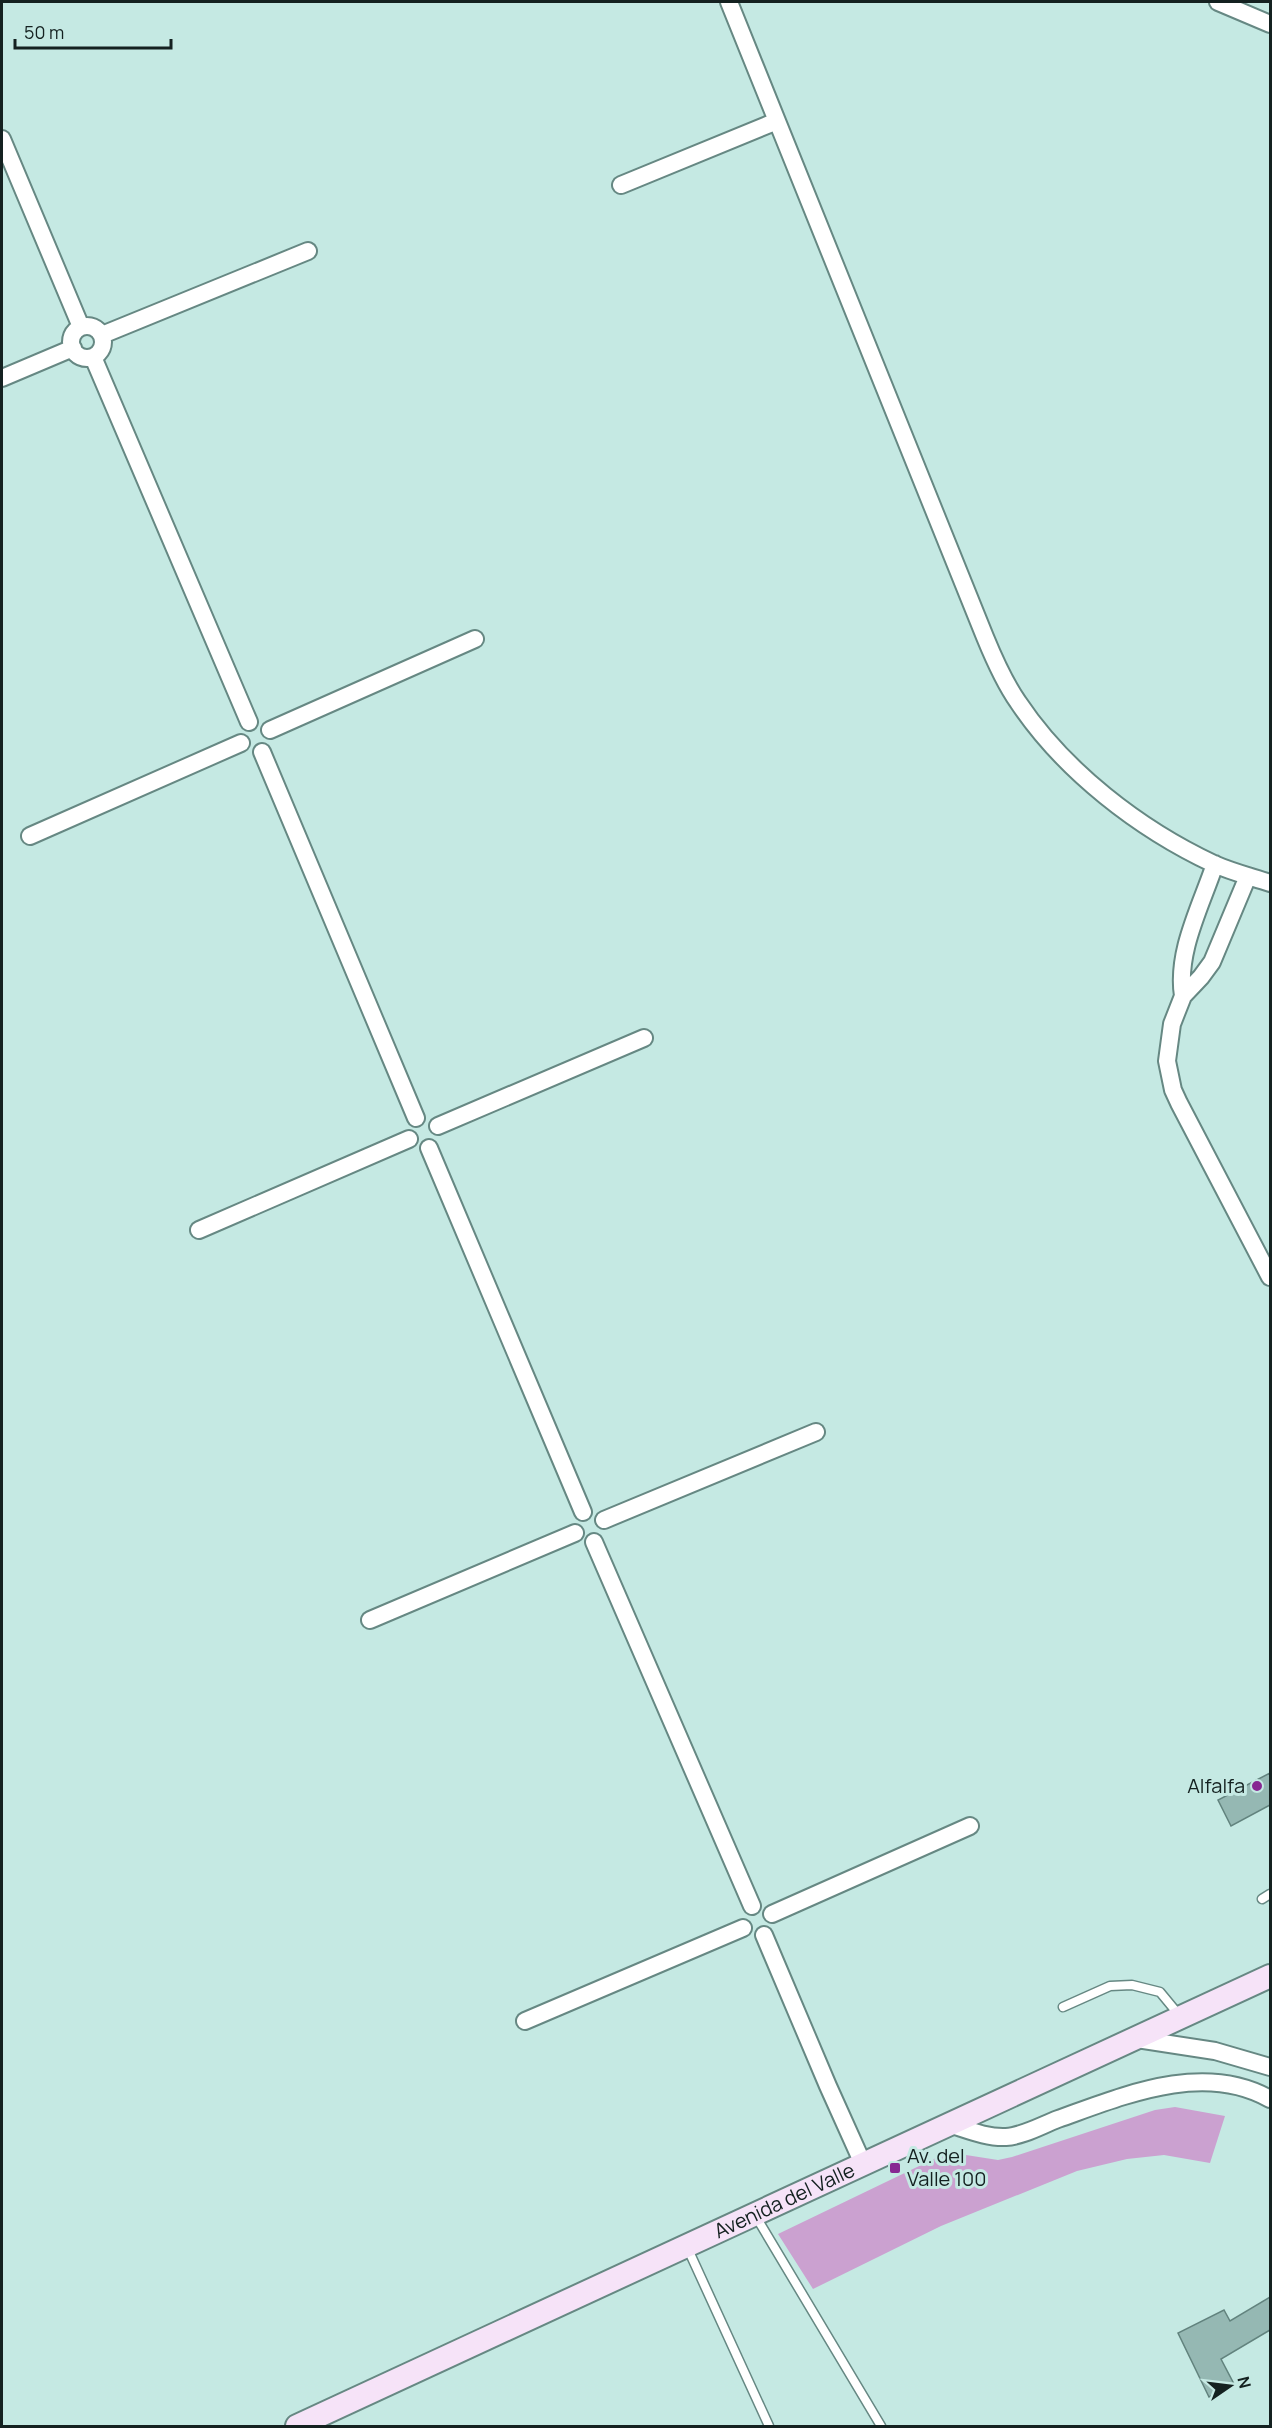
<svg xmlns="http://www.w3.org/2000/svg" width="1272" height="2428" font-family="Manrope,sans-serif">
  <rect width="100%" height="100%" fill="#c5e9e3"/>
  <path fill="#cba1d0" d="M1175 2107 1225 2116 1210 2163 1164 2155 1127 2159 1077 2171 941 2226 813 2289 778 2234 942 2155 953 2153 998 2160 1012 2157 1155 2110Z"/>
  <path fill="#95b8b3" stroke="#62837e" stroke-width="1.5" d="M1270 1773V1805L1231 1826 1218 1800Z
    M1270 2297V2330L1221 2359 1234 2384 1209 2397 1178 2333 1224 2310 1230 2321Z"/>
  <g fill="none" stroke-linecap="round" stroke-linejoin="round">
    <g stroke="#668883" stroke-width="11">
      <path id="lane" d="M1262 1899 1270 1894
        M1063 2007 1110 1986 1132 1985 1160 1992 1179 2015
        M755 2215 881 2426
        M687 2247 769 2426"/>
    </g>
    <g stroke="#668883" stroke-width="20">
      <path id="street" d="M729 2 985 637C994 659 1004 682 1018 702 1064 771 1139 829 1214 864 1232 872 1252 877 1270 883
        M1218 2 1270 24
        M2 139 81 327
        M621 185 777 121
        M71 342a16 16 0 1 1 32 0a16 16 0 1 1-32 0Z
        M102 335 308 251
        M93 357 249 722
        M2 378 73 348
        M270 730 475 639
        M262 752 416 1118
        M30 836 241 743
        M1248 876 1212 962 1201 977 1183 996 1172 1024 1167 1061 1173 1090 1179 1103 1270 1277
        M1183 996C1176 952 1201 906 1215 864
        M438 1126 644 1038
        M429 1148 583 1512
        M199 1230 409 1139
        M604 1520 816 1432
        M594 1542 752 1906
        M370 1620 575 1533
        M772 1914 970 1826
        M764 1935 828 2086 864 2166
        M525 2021 743 1928
        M1137 2039 1215 2051 1270 2067
        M952 2125C968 2130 988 2138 1006 2137 1023 2136 1042 2125 1058 2119 1123 2096 1203 2061 1270 2099"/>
    </g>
    <g stroke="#668883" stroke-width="26">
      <g id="secondary">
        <path id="s1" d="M297 2426 1270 1976"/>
      </g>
    </g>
    <use href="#lane" stroke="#fff" stroke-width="8"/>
    <use href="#street" stroke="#fff" stroke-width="16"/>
    <use href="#secondary" stroke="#f6e3f8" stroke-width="22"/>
  </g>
  <g fill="#872892" stroke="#c5e9e3" stroke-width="2">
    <circle cx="1257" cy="1786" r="6"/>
    <rect x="889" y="2162" width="12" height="12" rx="3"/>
  </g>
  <g text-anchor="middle" stroke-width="6" stroke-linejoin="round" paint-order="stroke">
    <g font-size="20" fill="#142120" stroke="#c5e9e3" text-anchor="end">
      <text x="1245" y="1793">Alfalfa</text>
      <text x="907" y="2163" text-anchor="start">Av. del<tspan x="907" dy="23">Valle 100</tspan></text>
    </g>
    <g font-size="20" fill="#142120" stroke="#c5e9e3">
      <text dy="7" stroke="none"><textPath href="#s1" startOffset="537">Avenida del Valle</textPath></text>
    </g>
  </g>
  <rect width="1272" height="2428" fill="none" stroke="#142120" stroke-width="6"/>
  <g transform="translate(1230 2386) rotate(76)" stroke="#c5e9e3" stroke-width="4.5" paint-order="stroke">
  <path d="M0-4.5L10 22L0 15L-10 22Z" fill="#142120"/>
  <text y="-9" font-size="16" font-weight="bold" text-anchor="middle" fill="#142120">N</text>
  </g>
  <path d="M15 39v9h156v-9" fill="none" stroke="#142120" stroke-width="3"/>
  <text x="24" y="39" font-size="18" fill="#142120" stroke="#c5e9e3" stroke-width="4.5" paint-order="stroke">50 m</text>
</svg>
